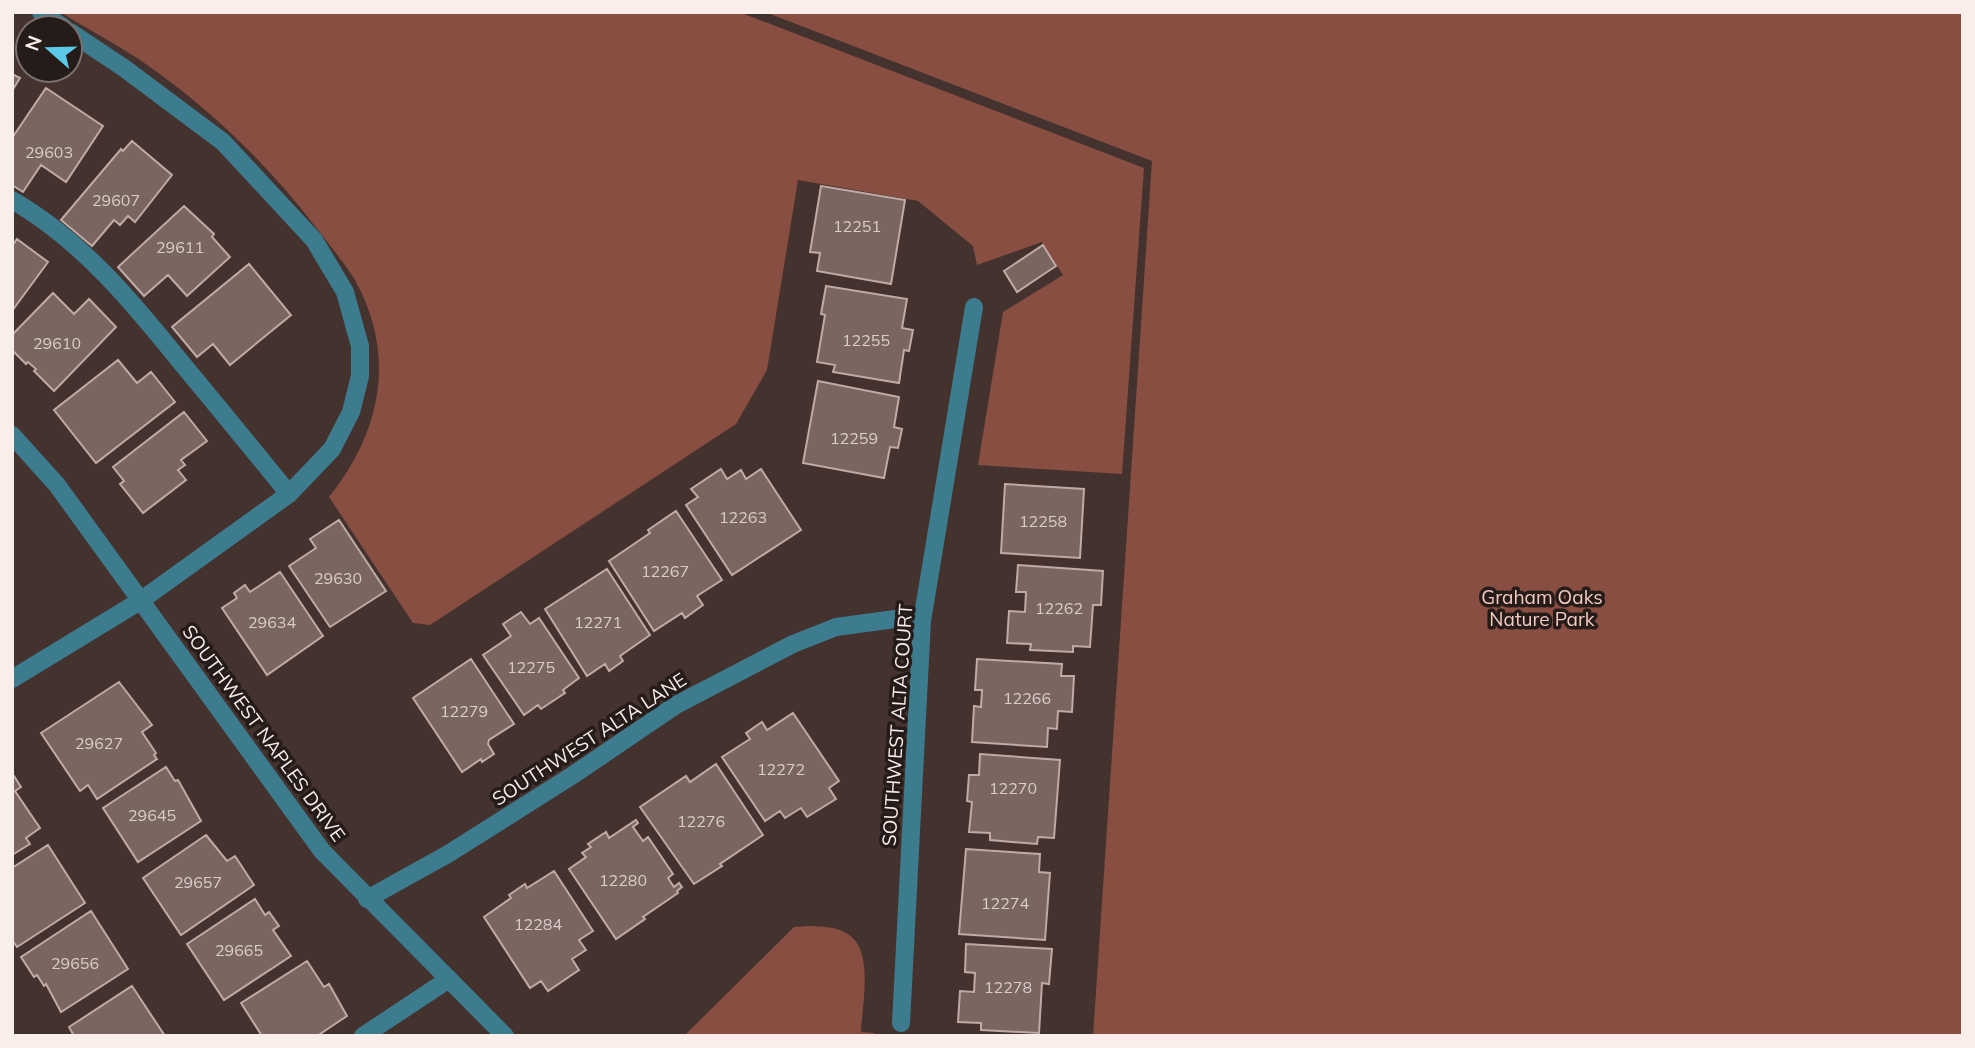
<svg xmlns="http://www.w3.org/2000/svg" width="1975" height="1048" font-family="Mulish,sans-serif">
  <rect width="100%" height="100%" fill="#44322e"/>
  <path fill="#884e41" d="M60 12H739L1144 168 1122 474 978 465 1003 312 1063 275 1042 242 977 265 973 246 918 201 798 180 767 370 736 424 430 625 413 623 329 497C381 432 397 356 355 280 343 261 328 243 314 225 265 161 204 103 137 58 112 42 86 28 60 12Z
    M765 12H1963V1036H1093L1152 161Z
    M808 926C822 927 835 926 846 933 875 948 862 1004 861 1032L874 1033V1036H684L794 927Z"/>
  <path fill="#796661" stroke="#c0aaa5" stroke-width="2" d="M12 74 20 78 12 91Z
    M46 88 103 126 66 182 41 165 23 192 12 185V138Z
    M132 141 172 175 135 222 128 216 120 225 114 220 92 246 61 220 121 149 123 151Z
    M821 186 905 200 891 284 817 271 820 253 810 252Z
    M184 206 214 234 212 237 230 257 187 296 168 275 144 296 118 267Z
    M17 239 48 262 12 311V246Z
    M1043 245 1056 266 1017 292 1004 271Z
    M249 264 291 315 230 365 213 344 197 357 172 327Z
    M826 286 907 299 902 328 913 330 909 351 904 350 899 383 833 372 835 365 817 362 825 315 821 314Z
    M53 293 74 314 89 299 116 327 54 391 34 371 36 369 28 362 26 364 12 350V335Z
    M118 360 137 383 151 372 175 402 96 463 54 410Z
    M818 381 899 397 894 427 902 429 898 448 890 447 884 478 803 463Z
    M184 412 207 441 181 460 185 465 178 470 186 480 143 513 120 484 124 481 113 467Z
    M721 469 727 479 741 470 746 479 761 469 801 530 732 575 686 505 698 497 691 489Z
    M1005 484 1084 489 1080 558 1001 553Z
    M676 511 722 580 697 596 703 605 685 618 682 613 654 631 609 561 650 533 648 530Z
    M339 520 386 591 330 627 289 566 316 548 310 539Z
    M1018 565 1103 571 1101 605H1093L1090 647 1073 646V652L1030 650 1031 644 1007 643 1009 611 1025 612 1026 592H1016Z
    M607 569 650 635 620 656 623 661 609 671 605 664 587 676 545 609Z
    M280 572 323 636 267 675 222 608 237 598 234 593 245 585 250 592Z
    M521 612 530 624 539 618 579 678 563 690 565 693 541 709 538 705 524 715 483 655 511 636 503 624Z
    M471 659 514 724 489 740 488 744 494 754 482 762 481 759 462 772 413 698Z
    M977 659 1062 664 1061 676H1074L1072 712 1058 711 1057 729 1048 728 1047 747 972 742 974 706 981 707 982 690H975Z
    M119 682 152 725 142 732 156 753 154 755 157 759 97 799 88 785 80 791 41 733Z
    M793 713 839 781 829 788 836 799 807 817 801 808 785 818 780 811 765 821 722 757 750 739 746 733 762 722 767 730Z
    M980 754 1060 760 1054 838 1038 837 1037 844 990 840V833L969 832 972 802 967 801 969 775H979Z
    M716 764 763 835 720 864 722 866 694 884 640 807 686 776 690 782Z
    M166 767 175 781 178 780 201 821 138 862 103 808Z
    M12 773 21 787 15 791 40 828 26 838 30 844 12 855Z
    M636 820 638 823 633 827 643 841 648 837 673 874 668 878 674 887 679 883 682 887 677 891 678 893 643 917 645 919 616 939 569 869 586 857 582 853 591 847 588 844 606 832 609 838Z
    M206 835 227 861 235 856 254 885 181 935 143 878Z
    M48 845 85 903 17 947 12 940V868Z
    M966 849 1040 854 1039 872 1050 873 1045 940 959 934Z
    M554 871 593 931 579 940 586 950 572 959 579 970 548 991 541 981 530 988 484 917 511 898 509 895 525 884 527 888Z
    M255 899 265 915 269 912 279 926 273 930 291 956 224 1000 187 944Z
    M91 911 128 969 61 1012 46 984 44 986 37 975 34 977 21 957Z
    M966 944 1052 949 1049 984 1042 983 1039 1033 981 1030V1023L958 1022 960 991 974 992 975 973 965 972Z
    M307 961 324 987 329 984 347 1016 317 1036H262L241 1003Z
    M132 986 165 1036H74L69 1027Z"/>
  <g fill="none" stroke-linecap="round" stroke-linejoin="round">
    <path stroke="#3c7c8e" stroke-width="18" d="M12 200C83 241 134 304 184 366 219 408 254 451 289 494
      M363 1036 449 979"/>
    <path stroke="#3c7c8e" stroke-width="18" d="M41 12 64 28
      M12 435 57 485 322 851 505 1036
      M12 679 140 601 289 494 332 449 351 412 360 376V346L345 292 314 240 223 142 124 68 70 32
      M367 899 448 854 573 775 676 705 793 644 836 627 895 619 922 621
      M901 1023 922 621 974 307"/>
  </g>
  <g text-anchor="middle" stroke-width="7" stroke-linejoin="round" paint-order="stroke">
    <g font-size="16" fill="#daccc8">
      <text x="49" y="158">29603</text>
      <text x="116" y="206">29607</text>
      <text x="857" y="232">12251</text>
      <text x="180" y="253">29611</text>
      <text x="866" y="346">12255</text>
      <text x="57" y="349">29610</text>
      <text x="854" y="444">12259</text>
      <text x="743" y="523">12263</text>
      <text x="1043" y="527">12258</text>
      <text x="665" y="577">12267</text>
      <text x="338" y="584">29630</text>
      <text x="1059" y="614">12262</text>
      <text x="272" y="628">29634</text>
      <text x="598" y="628">12271</text>
      <text x="531" y="673">12275</text>
      <text x="1027" y="704">12266</text>
      <text x="464" y="717">12279</text>
      <text x="99" y="749">29627</text>
      <text x="781" y="775">12272</text>
      <text x="1013" y="794">12270</text>
      <text x="152" y="821">29645</text>
      <text x="701" y="827">12276</text>
      <text x="623" y="886">12280</text>
      <text x="198" y="888">29657</text>
      <text x="1005" y="909">12274</text>
      <text x="538" y="930">12284</text>
      <text x="239" y="956">29665</text>
      <text x="75" y="969">29656</text>
      <text x="1008" y="993">12278</text>
    </g>
    <g font-size="19" fill="#f5cabf" stroke="#251c1a">
      <text x="1542" y="604">Graham Oaks<tspan x="1542" dy="22">Nature Park</tspan></text>
    </g>
    <g font-size="19" fill="#faeeeb" stroke="#251c1a">
      <text transform="translate(897 725) rotate(-86)" y="7">SOUTHWEST ALTA COURT</text>
      <text transform="translate(264 733) rotate(54)" y="7">SOUTHWEST NAPLES DRIVE</text>
      <text transform="translate(589 739) rotate(-33)" y="7">SOUTHWEST ALTA LANE</text>
    </g>
  </g>
  <rect width="1975" height="1048" fill="none" stroke="#faeeeb" stroke-width="28"/>
  <g transform="translate(49 49) rotate(290)"><circle r="33" fill="#251c1a" stroke="#7a706e" stroke-width="2"/>
  <path d="M0-5L12 26L0 18L-12 26Z" fill="#5bc8e6"/>
  <text y="-10" font-size="19" font-weight="bold" text-anchor="middle" fill="#faeeeb">N</text>
  </g>
</svg>
